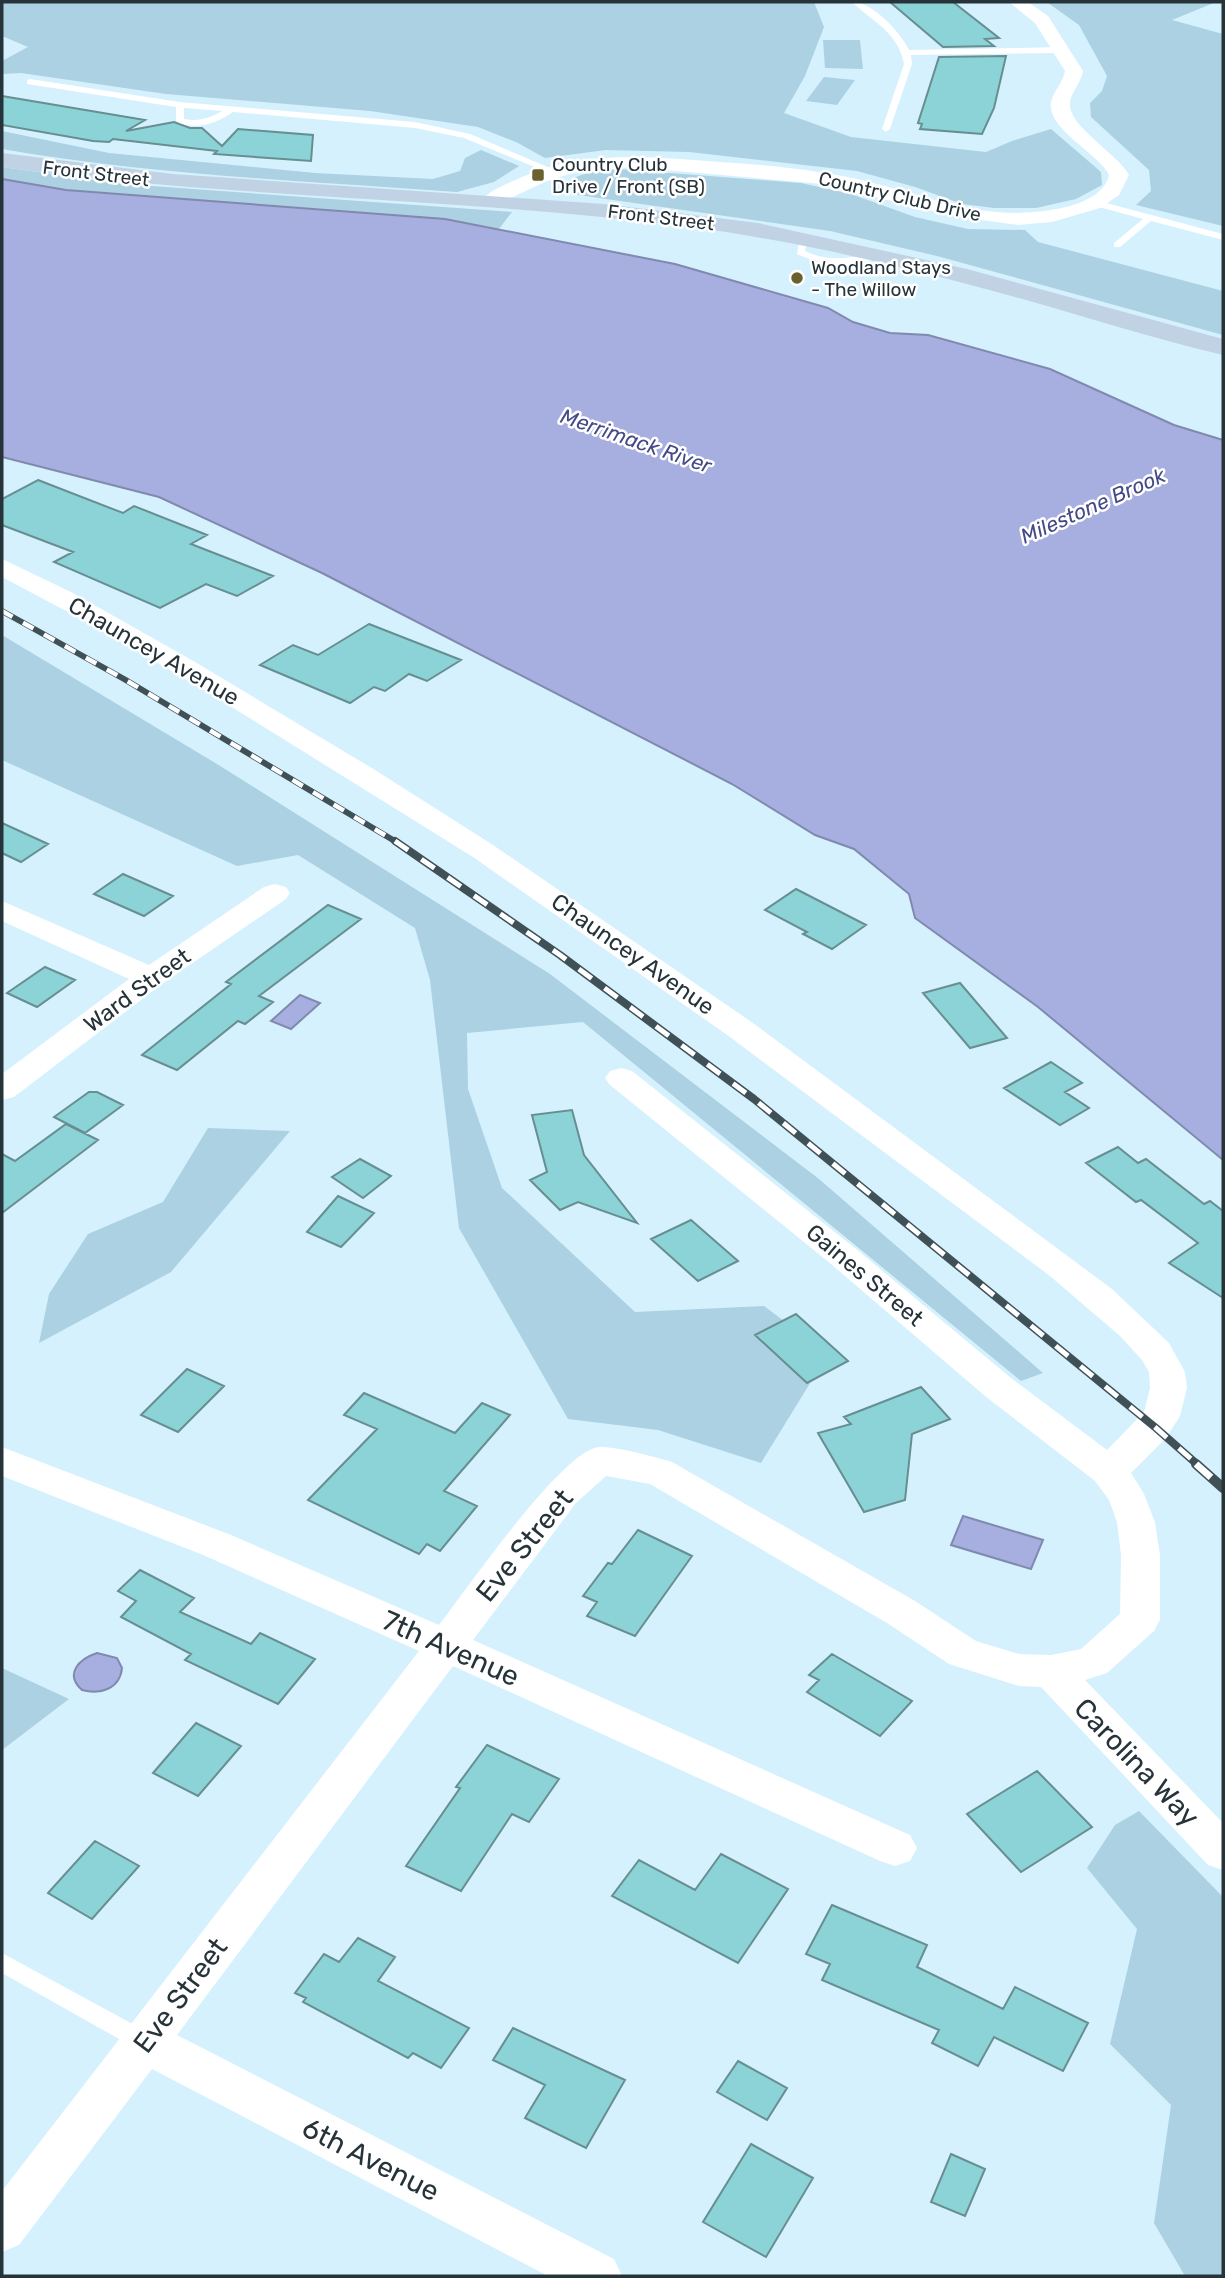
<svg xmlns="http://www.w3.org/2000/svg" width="1225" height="2278" font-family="Rubik,sans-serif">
  <rect width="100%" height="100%" fill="#d4f1fd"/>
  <path fill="#acd1e2" d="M2 2H814L824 27 805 76 784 113 851 137 986 152 1012 141 1051 129 1101 172 1102 185 1076 199 1036 208H994L962 204 915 187 857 171 689 152 606 150 545 158 516 142 478 127 370 111 166 94 21 73 2 74V61L28 47 2 36Z
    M1052 2H1216L1172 20 1223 34V226L1136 205 1151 191 1149 170 1091 117 1090 103 1102 91 1107 76 1079 25 1048 3Z
    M823 40H860L863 69 825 68Z
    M824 77 855 80 837 105 806 101Z
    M2 131 109 153 315 173 433 179 460 171 465 158 481 150 519 166 494 182 457 192C305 181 152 175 2 149Z
    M2 167 124 184 512 212 499 229 445 219 66 190 2 179Z
    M618 169 801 183 851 194 915 217 968 229 1025 230 1038 242 1223 291V335L937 256 830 231 578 195 563 187C577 171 598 172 618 169Z
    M2 635 217 764 550 974 819 1179 1043 1373 1021 1381 583 1022 467 1033 468 1089 502 1188 635 1312 764 1306 828 1354 761 1463 658 1430 568 1419 459 1228 430 980 415 928 298 855 237 866 2 760Z
    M208 1128 290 1131 171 1272 39 1343 49 1294 88 1234 163 1202Z
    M2 1668 69 1699 2 1750Z
    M1139 1811 1223 1897V2276H1185L1154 2223 1171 2105 1110 2044 1137 1929 1087 1868 1115 1825Z"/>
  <path fill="#a7aee0" stroke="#8089ae" stroke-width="2" d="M2 179 66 190 445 219 675 264 828 308 853 322 890 333 928 335 1050 369 1174 425 1223 440V1160L1038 1007 915 918 909 894 854 849 815 835 732 784 322 573 159 497 2 457Z
    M300 995 320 1003 291 1029 271 1021Z
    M963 1516 1043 1540 1031 1569 951 1545Z
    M97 1653 117 1658 122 1668C120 1689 100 1695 82 1690 64 1674 79 1659 97 1653Z"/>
  <path fill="#8bd3d7" stroke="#678e90" stroke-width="2" d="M890 2H953L999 38 985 39 994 46 943 47Z
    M1006 56 994 108 982 134 920 129 922 124 918 123 939 57Z
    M2 96 145 120 126 131 174 122 190 128H202L222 146 238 129 313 135 311 161 214 154 217 151 113 139 109 142 93 141 2 125Z
    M38 480 123 513 134 506 207 535 191 544 273 576 237 596 206 584 160 608 54 562 73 552 2 525V499Z
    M369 624 461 660 427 681 409 674 385 691 374 687 350 703 260 665 293 645 318 655Z
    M2 823 48 844 21 862 2 853Z
    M123 874 173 896 144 916 94 894Z
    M796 889 866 925 832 949 803 934 807 932 765 910Z
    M328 905 361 919 259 996 273 1002 245 1024 238 1021 177 1070 142 1055 231 984 226 982Z
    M45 967 75 980 37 1007 7 993Z
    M960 983 1007 1038 970 1048 923 993Z
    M1051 1062 1082 1083 1065 1092 1089 1108 1060 1125 1004 1088Z
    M89 1092H97L123 1105 85 1133 54 1117Z
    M572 1110 584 1155 637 1223 578 1202 560 1210 530 1180 547 1172 532 1115Z
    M66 1124 98 1140 2 1213V1154L15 1161Z
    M1118 1147 1138 1163 1146 1159 1204 1204 1210 1201 1223 1211V1298L1169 1263 1198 1243 1141 1200 1136 1202 1086 1163Z
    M360 1159 391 1176 363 1198 332 1177Z
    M338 1196 374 1213 341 1247 307 1232Z
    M691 1220 738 1261 698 1281 651 1239Z
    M796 1314 848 1361 807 1383 755 1335Z
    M187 1369 224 1386 178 1432 141 1415Z
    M921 1387 950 1419 912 1434 905 1500 864 1512 818 1433 851 1424 844 1417Z
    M364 1393 455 1433 482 1403 510 1415 444 1491 477 1506 440 1551 427 1544 419 1554 308 1500 377 1429 344 1415Z
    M638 1530 692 1556 635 1636 587 1616 597 1602 583 1596 608 1563 612 1564Z
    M140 1570 194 1598 180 1612 251 1644 260 1633 315 1659 278 1704 185 1660 191 1654 121 1617 136 1601 118 1591Z
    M832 1654 912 1701 880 1736 807 1692 819 1680 809 1675Z
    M196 1723 241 1746 198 1796 153 1773Z
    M487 1745 559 1779 529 1822 512 1814 461 1891 406 1866 460 1788 456 1787Z
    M1037 1771 1092 1827 1021 1872 967 1814Z
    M95 1841 139 1866 92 1919 48 1893Z
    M721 1854 788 1889 738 1963 612 1896 639 1860 695 1890Z
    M832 1905 927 1945 917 1967 1003 2009 1015 1987 1088 2023 1063 2071 994 2037 978 2066 932 2043 939 2030 822 1980 830 1964 806 1954Z
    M358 1938 395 1957 378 1981 469 2028 441 2068 413 2053 408 2058 303 2002 306 1998 295 1993 324 1954 339 1962Z
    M513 2028 625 2080 586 2148 525 2118 545 2085 493 2060Z
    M738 2061 787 2088 767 2120 717 2092Z
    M751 2144 813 2178 766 2257 703 2222Z
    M951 2154 985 2169 965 2216 931 2202Z"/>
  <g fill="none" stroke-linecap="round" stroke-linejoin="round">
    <path fill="#fff" fill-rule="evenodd" d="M852 2C872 1 901 33 909 50L1063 47 1067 50 1063 53 911 55 912 64 890 129 886 132 882 129 904 64C898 32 873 22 852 2Z
      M30 79 180 102 415 122 470 134 557 171 549 173 464 138 415 128 233 112C216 124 194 131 176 121V107L27 84V80ZM184 108 222 111C210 118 199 122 184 119Z
      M1095 200 1223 234V240L1151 221 1120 247H1114V243L1143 219 1092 205 1090 203Z
      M800 236 808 238 805 251C830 263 853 258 879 251L884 254C859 270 822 266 797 254Z
      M2 1953 151 2034 154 2041 151 2048 143 2051 135 2048 2 1973Z"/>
    <path fill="#fff" fill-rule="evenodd" d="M1009 2H1028L1048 16 1083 71C1081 83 1072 91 1070 102 1066 125 1118 154 1129 175L1119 195 1100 208 1052 222 1018 225 953 216 822 184 631 167 572 173 545 182 491 207 484 205 481 201C489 190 509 183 522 177 587 149 652 157 720 162 766 165 812 169 857 179 910 191 962 213 1017 213 1045 212 1102 207 1109 175 1099 154 1046 129 1051 102 1054 90 1063 83 1065 71L1035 23Z
      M2 559 73 593 195 662 375 770 493 845 753 1023 1112 1289 1169 1343 1185 1372 1187 1388 1180 1416 1166 1438 1131 1473 1144 1494 1155 1522 1160 1555V1620L1154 1631 1107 1673 1085 1680 1223 1823V1870L1208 1865 1041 1687 1019 1686 949 1664 887 1623 650 1484 606 1476 576 1503 473 1640 910 1835 917 1848 910 1861 895 1866 880 1861 453 1666 177 2035 614 2259 622 2276H548L152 2069 19 2245 2 2252V2191L419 1651 203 1555 2 1476V1447L231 1535 439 1625C465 1592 562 1450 599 1447 615 1446 656 1457 672 1462L915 1601 976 1641 1019 1654 1051 1655 1081 1649 1120 1614 1121 1555 1117 1522 1109 1500 1095 1481 985 1396 831 1264 610 1085 605 1078 610 1071 621 1068 632 1071 855 1248 1011 1378 1107 1450 1144 1412 1150 1388 1149 1372 1142 1360 1120 1336 1050 1276 730 1037 473 857 206 691 85 621 2 577Z
      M275 884 286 887 290 893 286 899 162 984 14 1097 2 1100V1074L129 979 2 921V901L149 965 264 887Z"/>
    <path fill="#c1d2e4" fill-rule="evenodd" d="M2 153 173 174 604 204 758 223 967 269 1223 339V355C1155 339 1087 317 1019 298 911 268 802 242 691 227 462 197 230 199 2 167Z"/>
    <g stroke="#405057" stroke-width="6">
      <path id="rail-far2" d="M2 611 124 679 398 843"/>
    </g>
    <g stroke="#405057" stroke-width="8">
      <path id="rail-far1" d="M395 841 560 955 754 1099 1156 1428 1198 1465"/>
    </g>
    <g stroke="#405057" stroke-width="10">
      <path id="rail" d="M1196 1464 1223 1488"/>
    </g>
    <use href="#rail-far2" stroke="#fff" stroke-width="4.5" stroke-dasharray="12" stroke-linecap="butt"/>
    <use href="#rail-far1" stroke="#fff" stroke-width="5" stroke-dasharray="16" stroke-linecap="butt"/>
    <use href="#rail" stroke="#fff" stroke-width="7" stroke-dasharray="20" stroke-linecap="butt"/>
  </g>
  <g fill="#6b612e" stroke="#fff" stroke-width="2.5">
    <rect x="531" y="168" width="14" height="14" rx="3.5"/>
    <circle cx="797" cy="278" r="7"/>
  </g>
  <g text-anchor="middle" stroke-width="5" stroke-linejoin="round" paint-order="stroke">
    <g font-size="19" fill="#26343a" stroke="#fff" text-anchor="start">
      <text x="552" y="171">Country Club<tspan x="552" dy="22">Drive / Front (SB)</tspan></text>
      <text x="811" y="274">Woodland Stays<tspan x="811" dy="22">- The Willow</tspan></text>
    </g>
    <g font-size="19" fill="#26343a" stroke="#fff">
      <text transform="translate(96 173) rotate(7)" y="7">Front Street</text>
      <text transform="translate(900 196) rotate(13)" y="7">Country Club Drive</text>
      <text transform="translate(661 217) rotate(7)" y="7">Front Street</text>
    </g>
    <g font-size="21" font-style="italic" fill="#444987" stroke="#fff">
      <text transform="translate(636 441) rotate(19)" y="7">Merrimack River</text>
      <text transform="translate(1093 506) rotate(-24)" y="7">Milestone Brook</text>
    </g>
    <g font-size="23" fill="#26343a" stroke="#fff">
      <text transform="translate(154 651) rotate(30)" y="8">Chauncey Avenue</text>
      <text transform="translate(633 954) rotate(35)" y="8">Chauncey Avenue</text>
      <text transform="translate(137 990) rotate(-36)" y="8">Ward Street</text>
      <text transform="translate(865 1275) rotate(40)" y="8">Gaines Street</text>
    </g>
    <g font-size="28" fill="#26343a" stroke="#fff">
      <text transform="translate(524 1545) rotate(-51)" y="10">Eve Street</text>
      <text transform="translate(451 1648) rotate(24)" y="10">7th Avenue</text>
      <text transform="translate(1137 1762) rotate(46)" y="10">Carolina Way</text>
      <text transform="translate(180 1995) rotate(-53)" y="10">Eve Street</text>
      <text transform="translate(371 2159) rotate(27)" y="10">6th Avenue</text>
    </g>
  </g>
  <rect width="1225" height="2278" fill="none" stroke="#26343a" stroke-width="7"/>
</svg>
